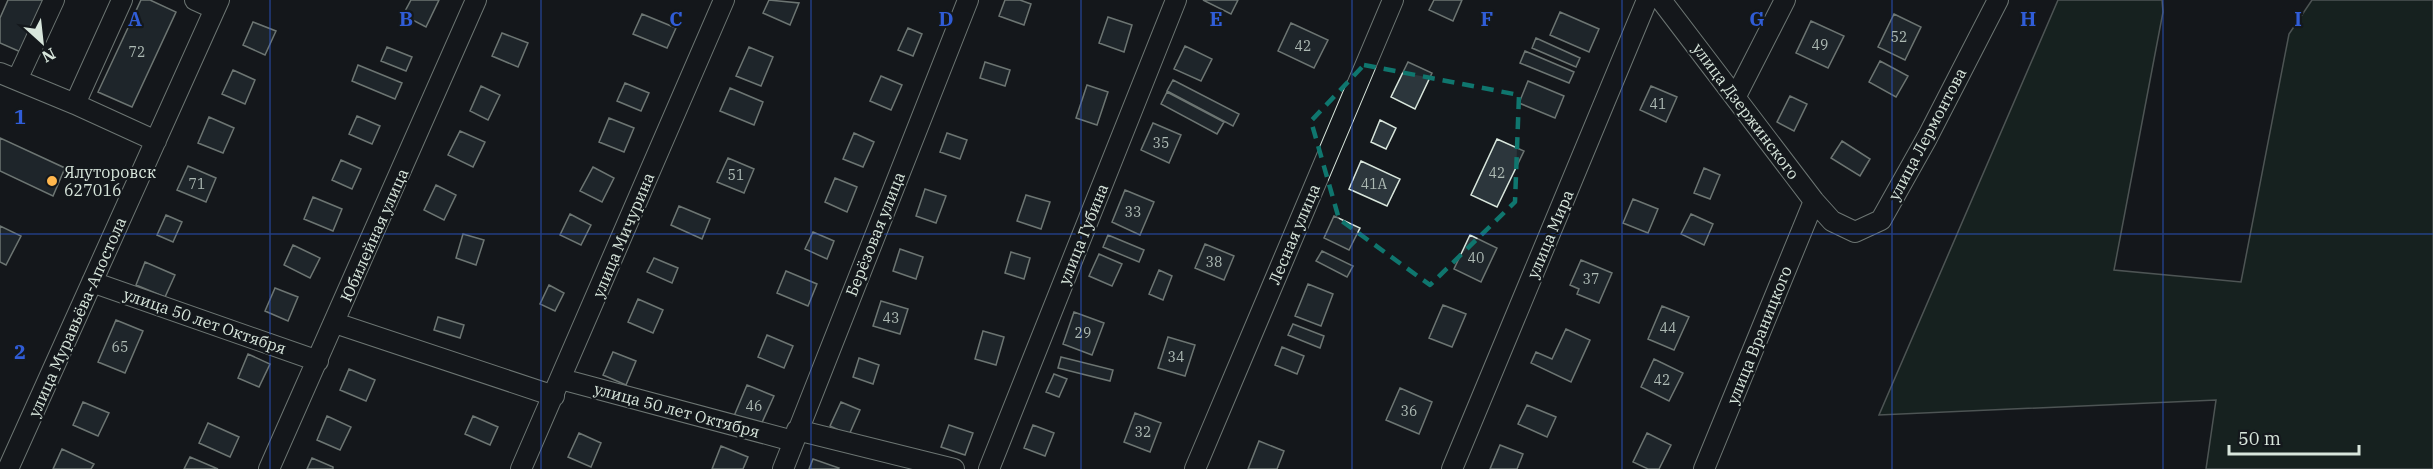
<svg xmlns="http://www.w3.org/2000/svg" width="2433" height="469" font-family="'IBM Plex Serif',serif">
  <rect width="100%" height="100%" fill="#14181c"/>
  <path fill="#1a2d24" stroke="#939e99" stroke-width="1.5" d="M2058 0H2162L2163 12 2114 270 2241 282 2289 34 2312 0H2433V469H2206L2216 400 1879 415Z"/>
  <path fill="#2c363c" stroke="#d8e6dc" stroke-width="1.5" d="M8 0H48L23 53 0 43V18Z
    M141 0H150L176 12 132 107 98 92Z
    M411 0H439L426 27 403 15Z
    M769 0 799 3 790 25 763 13Z
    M1005 0H1020L1031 4 1024 25 999 16Z
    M1203 0H1238L1231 14Z
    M1434 0H1462L1453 21 1429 10Z
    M1560 12 1599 29 1589 52 1550 35Z
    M642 14 676 28 667 48 633 34Z
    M1894 14 1921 27 1905 60 1878 47Z
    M1108 17 1132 25 1124 52 1099 43Z
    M1811 21 1844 36 1828 68 1796 53Z
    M253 22 276 31 265 55 243 45Z
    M1291 23 1328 40 1314 68 1278 51Z
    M908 28 922 34 913 56 898 50Z
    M502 33 528 43 518 67 492 56Z
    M1536 38 1580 58 1576 67 1532 48Z
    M1185 46 1212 59 1201 81 1174 69Z
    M387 47 412 57 406 71 381 61Z
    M749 47 773 57 761 86 736 76Z
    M1525 51 1574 72 1569 83 1520 63Z
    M1880 61 1908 76 1896 97 1869 82Z
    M985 62 1010 70 1005 86 980 78Z
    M1408 62 1432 73 1415 109 1391 97Z
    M358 65 402 83 395 99 352 81Z
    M233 70 255 80 245 104 222 94Z
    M881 76 902 85 891 110 870 101Z
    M1173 80 1239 114 1233 126 1167 91Z
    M1528 81 1564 96 1555 118 1519 103Z
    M625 83 649 93 641 111 617 101Z
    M1087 85 1108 92 1097 125 1076 118Z
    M481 86 500 95 488 120 470 111Z
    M1651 86 1677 97 1666 122 1640 110Z
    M730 88 763 102 754 125 720 111Z
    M1167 92 1224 122 1217 134 1161 104Z
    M1790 96 1807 104 1794 131 1777 122Z
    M357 116 380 126 372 144 349 134Z
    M209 117 234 128 223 153 198 143Z
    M609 118 634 128 624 152 599 142Z
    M1380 120 1396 128 1386 149 1371 142Z
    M1153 123 1181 135 1169 163 1141 150Z
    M460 131 485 142 473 167 448 155Z
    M854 133 874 142 863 167 843 159Z
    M947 133 967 140 960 159 940 152Z
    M0 138 65 168 53 196 0 171Z
    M1497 139 1524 151 1497 207 1471 195Z
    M1842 141 1870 159 1860 176 1831 158Z
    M728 158 754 169 744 193 717 182Z
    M341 160 361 169 352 189 332 180Z
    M1361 161 1400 179 1387 206 1349 189Z
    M188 166 216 178 206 202 177 190Z
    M593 167 614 178 602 202 580 191Z
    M1704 168 1720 175 1710 199 1694 193Z
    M835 178 857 187 847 212 825 202Z
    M436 185 456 195 444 220 424 210Z
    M925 189 946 196 936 223 916 216Z
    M1125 190 1154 202 1140 235 1112 222Z
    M1026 195 1050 202 1041 229 1017 221Z
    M313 197 342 209 333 231 304 219Z
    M1633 199 1658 209 1648 233 1623 223Z
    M679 206 710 219 702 239 671 225Z
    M570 214 591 225 581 245 560 235Z
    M1691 214 1713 224 1704 245 1681 234Z
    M166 215 182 222 173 242 157 235Z
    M1334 216 1360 228 1349 250 1324 238Z
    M0 226 21 236 6 265 0 262Z
    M813 232 834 241 827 259 805 249Z
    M463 234 484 240 476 265 456 258Z
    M1108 235 1144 250 1139 262 1103 247Z
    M1470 235 1497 248 1481 282 1454 269Z
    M1205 244 1234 256 1224 280 1195 268Z
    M293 245 320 258 310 278 284 265Z
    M900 249 923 257 916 279 893 271Z
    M1322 251 1353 266 1347 277 1316 261Z
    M1011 252 1030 258 1024 279 1005 273Z
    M1099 254 1122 264 1112 286 1089 276Z
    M654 258 678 268 672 283 647 272Z
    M1581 260 1612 273 1599 303 1577 294 1579 289 1570 285Z
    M145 262 175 275 165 297 136 285Z
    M1159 270 1172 276 1163 300 1149 294Z
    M786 271 817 284 808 306 777 293Z
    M1308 284 1333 294 1321 326 1295 316Z
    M549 285 564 293 555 311 540 304Z
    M275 288 298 297 288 321 265 311Z
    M638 299 663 310 653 333 628 322Z
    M881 301 908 309 900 334 873 326Z
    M1443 305 1466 314 1452 347 1429 338Z
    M1662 306 1689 317 1674 350 1648 339Z
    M1074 312 1104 323 1092 355 1063 344Z
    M438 317 464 325 460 338 434 330Z
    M116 320 143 331 125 373 98 362Z
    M1293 324 1324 336 1320 348 1288 335Z
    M1566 329 1590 340 1571 382 1531 363 1536 352 1552 359Z
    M983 331 1004 337 996 365 975 359Z
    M767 335 793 346 784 368 758 357Z
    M1168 337 1195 345 1185 376 1158 368Z
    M1282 347 1304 356 1297 374 1275 365Z
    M613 352 636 361 626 385 603 375Z
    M248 354 270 364 259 387 238 378Z
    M1061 357 1113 370 1110 381 1058 368Z
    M859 358 879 365 873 384 853 377Z
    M1654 359 1683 373 1669 401 1641 387Z
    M349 369 375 380 366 401 340 390Z
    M1054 374 1067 379 1059 397 1046 392Z
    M747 385 774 396 760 427 734 416Z
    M1400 388 1432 402 1419 434 1386 420Z
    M83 402 109 413 98 436 73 425Z
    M841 402 860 410 849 435 830 426Z
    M1527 405 1556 417 1547 437 1518 424Z
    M1135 413 1161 423 1150 452 1124 442Z
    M327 416 351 427 340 450 317 440Z
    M473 416 498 427 490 445 465 434Z
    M208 423 239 437 230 457 199 443Z
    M949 425 973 433 965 455 941 447Z
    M1033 425 1054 433 1045 456 1024 448Z
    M579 433 601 443 591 467 568 457Z
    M1647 433 1671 445 1659 469H1648L1633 462Z
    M1259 441 1284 451 1277 469H1248Z
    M1500 445 1523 454 1517 469H1490Z
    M721 446 748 457 743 469H712Z
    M62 449 94 464 91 469H53Z
    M190 457 218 469H184Z
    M312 458 333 467V469H307Z
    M813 459 839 468 838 469H809Z"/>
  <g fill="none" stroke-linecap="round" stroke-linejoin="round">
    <g stroke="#d8e6dc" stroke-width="22">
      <path id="minor" d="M122 0 75 104 156 141
        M195 0 215 9
        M1661 0 1814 201 1832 221 1855 232 1881 220 1927 138 1998 0
        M0 73 75 104
        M17 80 54 0
        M1736 96 1785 0
        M92 282 318 361
        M335 323 554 396
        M561 379 793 441
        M797 430 954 469
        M8 469 219 0
        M269 469 476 0
        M521 469 724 0
        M783 469 968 0
        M989 469 1176 0
        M1195 469 1393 0
        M1452 469 1647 0
        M1704 469 1814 201"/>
    </g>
    <use href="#minor" stroke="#14181c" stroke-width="20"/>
  </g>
  <path d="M0 0H2433V469H0ZM1364 65 1519 95 1515 202 1430 285 1339 219 1311 121Z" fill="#14181c" fill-opacity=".55" fill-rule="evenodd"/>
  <path fill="none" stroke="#0f766e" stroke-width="4.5" stroke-dasharray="12 8" stroke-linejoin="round" d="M1364 65 1519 95 1515 202 1430 285 1339 219 1311 121Z"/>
  <path fill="none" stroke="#305dd8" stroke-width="1.5" stroke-opacity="0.55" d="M270 0V469M541 0V469M811 0V469M1081 0V469M1352 0V469M1622 0V469M1892 0V469M2163 0V469M0 234H2433"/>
  <circle fill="#ffb74d" stroke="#14181c" stroke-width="2" cx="52" cy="181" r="6"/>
  <g text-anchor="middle" stroke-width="4.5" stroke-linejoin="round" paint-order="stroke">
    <g font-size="14" fill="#adbab4">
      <text x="1899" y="42">52</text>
      <text x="1820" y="50">49</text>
      <text x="1303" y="51">42</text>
      <text x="137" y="57">72</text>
      <text x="1658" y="109">41</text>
      <text x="1161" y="148">35</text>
      <text x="1497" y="178">42</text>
      <text x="736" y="180">51</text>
      <text x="197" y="189">71</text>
      <text x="1374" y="189">41А</text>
      <text x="1133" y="217">33</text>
      <text x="1476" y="263">40</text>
      <text x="1214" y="267">38</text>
      <text x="1591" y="284">37</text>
      <text x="891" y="323">43</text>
      <text x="1668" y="333">44</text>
      <text x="1083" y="338">29</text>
      <text x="120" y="352">65</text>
      <text x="1176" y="362">34</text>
      <text x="1662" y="385">42</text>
      <text x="754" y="411">46</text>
      <text x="1409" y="416">36</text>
      <text x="1143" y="437">32</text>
    </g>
    <g font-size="16" fill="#d8e6dc" stroke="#14181c">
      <text transform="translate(1746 111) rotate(53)" y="6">улица Дзержинского</text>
      <text transform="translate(1927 134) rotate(-62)" y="6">улица Лермонтова</text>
      <text transform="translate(875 234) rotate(-68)" y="6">Берёзовая улица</text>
      <text transform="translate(1083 234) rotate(-68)" y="6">улица Губина</text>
      <text transform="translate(1294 234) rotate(-67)" y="6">Лесная улица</text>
      <text transform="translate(1550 234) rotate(-67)" y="6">улица Мира</text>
      <text transform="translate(374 235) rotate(-66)" y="6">Юбилейная улица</text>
      <text transform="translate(623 235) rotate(-67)" y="6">улица Мичурина</text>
      <text transform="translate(77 317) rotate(-66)" y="6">улица Муравьёва-Апостола</text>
      <text transform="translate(205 321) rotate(19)" y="6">улица 50 лет Октября</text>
      <text transform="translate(1759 335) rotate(-68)" y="6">улица Враницкого</text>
      <text transform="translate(677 410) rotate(15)" y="6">улица 50 лет Октября</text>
    </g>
    <g font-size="16" fill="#d8e6dc" stroke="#14181c" text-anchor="start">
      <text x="64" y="178">Ялуторовск<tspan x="64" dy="18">627016</tspan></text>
    </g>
  </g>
  <g font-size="20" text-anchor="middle" font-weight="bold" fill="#305dd8" stroke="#14181c" stroke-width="4.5" stroke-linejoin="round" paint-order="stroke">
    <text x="135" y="26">A</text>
    <text x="406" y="26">B</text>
    <text x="676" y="26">C</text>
    <text x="946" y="26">D</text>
    <text x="1216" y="26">E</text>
    <text x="1487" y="26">F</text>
    <text x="1757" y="26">G</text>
    <text x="2028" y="26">H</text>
    <text x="2298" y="26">I</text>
    <text x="20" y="124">1</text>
    <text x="20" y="359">2</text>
  </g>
  <g transform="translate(42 42) rotate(153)" stroke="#14181c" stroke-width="4.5" paint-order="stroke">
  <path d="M0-4.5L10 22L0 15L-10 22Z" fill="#d8e6dc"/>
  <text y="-9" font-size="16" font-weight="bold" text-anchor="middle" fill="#d8e6dc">N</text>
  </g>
  <path d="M2229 445v9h130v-9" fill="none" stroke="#d8e6dc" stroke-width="3"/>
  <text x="2238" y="445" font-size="18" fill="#d8e6dc" stroke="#14181c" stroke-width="4.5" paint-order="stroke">50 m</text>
</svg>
